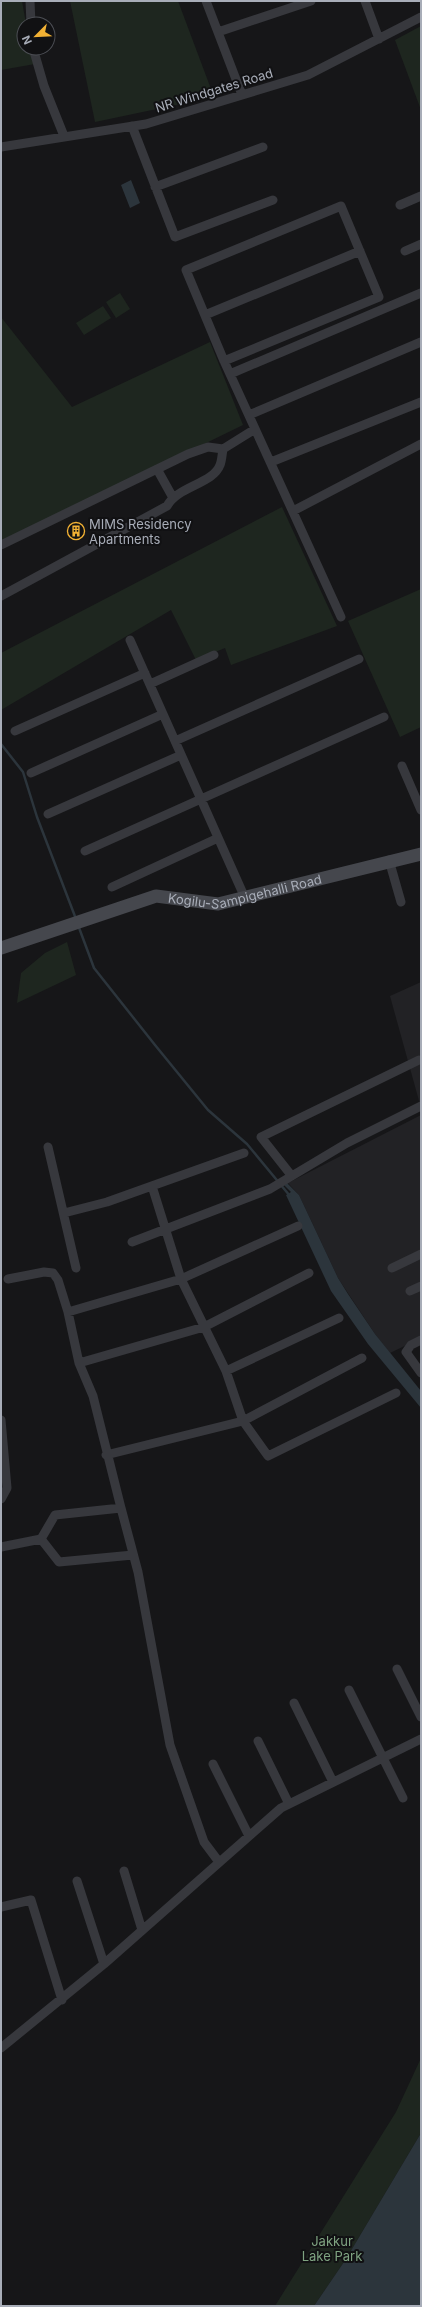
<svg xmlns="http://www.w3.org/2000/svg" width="422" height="2307" font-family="Inter,sans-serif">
  <rect width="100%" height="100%" fill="#161618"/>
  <path fill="#222225" d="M421 982V1108L390 996Z
    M421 1115V1338L390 1353 375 1334 338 1278 299 1195 288 1183Z"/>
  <path fill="#1e261f" d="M1 1H22L26 24H24V48H31L35 64 1 70Z
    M70 1H178L214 97 95 122Z
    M421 26V110L395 40Z
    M120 293 130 309 116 318 106 302Z
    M103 306 111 318 84 335 76 323Z
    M1 317 72 407 210 342 243 425 1 543Z
    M282 507 337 626 231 665 225 648 196 660 171 610 1 710V653Z
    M421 589V727L400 737 348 621Z
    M67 942 76 975 17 1003 21 973 45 953Z
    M421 2058V2133L346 2259 314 2306H275L396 2112Z"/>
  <path fill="#2c353c" d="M131 180 140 203 130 208 121 185Z
    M287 1183 299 1195 338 1278 348 1294 375 1334 421 1391V1408L368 1344 331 1291 286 1195 291 1192 284 1185Z
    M421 2133V2306H314L346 2259Z"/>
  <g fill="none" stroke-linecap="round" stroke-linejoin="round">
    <path stroke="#2c353c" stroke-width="2.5" d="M1 744 23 772 37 817 76 919
      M78 925 94 968 155 1045 208 1110 247 1144 290 1196"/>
    <path stroke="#37383d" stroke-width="9" d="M30 1 31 24
      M206 1 242 95
      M365 1 379 39
      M218 32 311 1
      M33 48 44 86 64 136
      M132 126 175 237 273 200
      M1 147 146 124 308 75 421 17
      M155 187 263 147
      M400 205 421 196
      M405 251 421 244
      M205 315 360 251
      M224 361 379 297 341 206 186 270 224 361 341 617
      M230 374 421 293
      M249 415 421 342
      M271 462 421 402
      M157 469 172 496
      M293 511 421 444
      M1 545 188 454 208 447 223 449 255 429
      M1 596 167 506C178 486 213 484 220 465 222 460 222 454 223 449
      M130 640 245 898
      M150 684 214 655
      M15 731 145 673
      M175 741 359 659
      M402 766 421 810
      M31 773 163 714
      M48 814 181 755
      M85 851 384 717
      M389 860 401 902
      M112 887 218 838
      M48 1147 76 1268
      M291 1175 261 1137 419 1060
      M152 1186 181 1279 226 1371 243 1421 268 1456 396 1393
      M64 1213 107 1202 244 1153
      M132 1242 270 1189 347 1143 421 1106
      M392 1268 421 1254
      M410 1291 421 1286
      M68 1312 181 1279 298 1226
      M421 1340 411 1345 406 1352 421 1373
      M79 1363 204 1327 309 1273
      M226 1371 339 1318
      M1 1420 7 1488 1 1499
      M106 1455 243 1421 362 1358
      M121 1508 138 1572 170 1745 204 1842 219 1862
      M41 1539 59 1562 133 1555
      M1 1547 41 1539 55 1515 121 1508 93 1396 79 1363 68 1312 58 1280 53 1273 44 1272 8 1279
      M397 1669 421 1717
      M349 1690 403 1798
      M294 1703 333 1782
      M258 1741 289 1804
      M213 1764 249 1836
      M124 1871 142 1930
      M77 1881 104 1964
      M1 1907 31 1900 62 2000
      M1 2048 104 1964 281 1808 421 1739"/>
    <path stroke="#45474d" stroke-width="13" id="s1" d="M1 948 156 896 218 904 421 854"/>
  </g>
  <defs>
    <g id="building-ring" transform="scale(0.9)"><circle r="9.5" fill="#111113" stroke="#f2b134" stroke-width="1.5"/><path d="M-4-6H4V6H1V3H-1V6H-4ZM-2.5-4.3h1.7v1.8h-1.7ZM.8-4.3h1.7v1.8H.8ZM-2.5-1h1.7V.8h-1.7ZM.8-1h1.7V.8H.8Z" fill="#f2b134"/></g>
  </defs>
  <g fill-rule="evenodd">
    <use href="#building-ring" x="76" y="531"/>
  </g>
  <g text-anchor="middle" stroke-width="4" stroke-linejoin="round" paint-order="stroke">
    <g font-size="13" fill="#a8adb8" stroke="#111113">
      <text transform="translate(214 90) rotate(-17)" y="5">NR Windgates Road</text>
      <text dy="5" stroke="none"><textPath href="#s1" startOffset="254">Kogilu-Sampigehalli Road</textPath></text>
    </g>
    <g font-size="13" fill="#a8adb8" stroke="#111113" text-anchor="start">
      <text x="89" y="529">MIMS Residency<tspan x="89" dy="15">Apartments</tspan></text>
    </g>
    <g font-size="13" fill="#7fa381" stroke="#111113">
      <text x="332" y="2246">Jakkur<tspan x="332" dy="15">Lake Park</tspan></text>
    </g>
  </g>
  <rect width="422" height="2307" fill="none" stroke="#a8adb8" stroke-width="4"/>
  <g transform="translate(36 36) rotate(246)"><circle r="19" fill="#111113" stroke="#4d4f55"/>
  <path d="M0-3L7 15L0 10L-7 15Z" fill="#f2b134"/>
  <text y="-6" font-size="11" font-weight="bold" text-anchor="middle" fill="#a8adb8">N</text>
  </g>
</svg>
